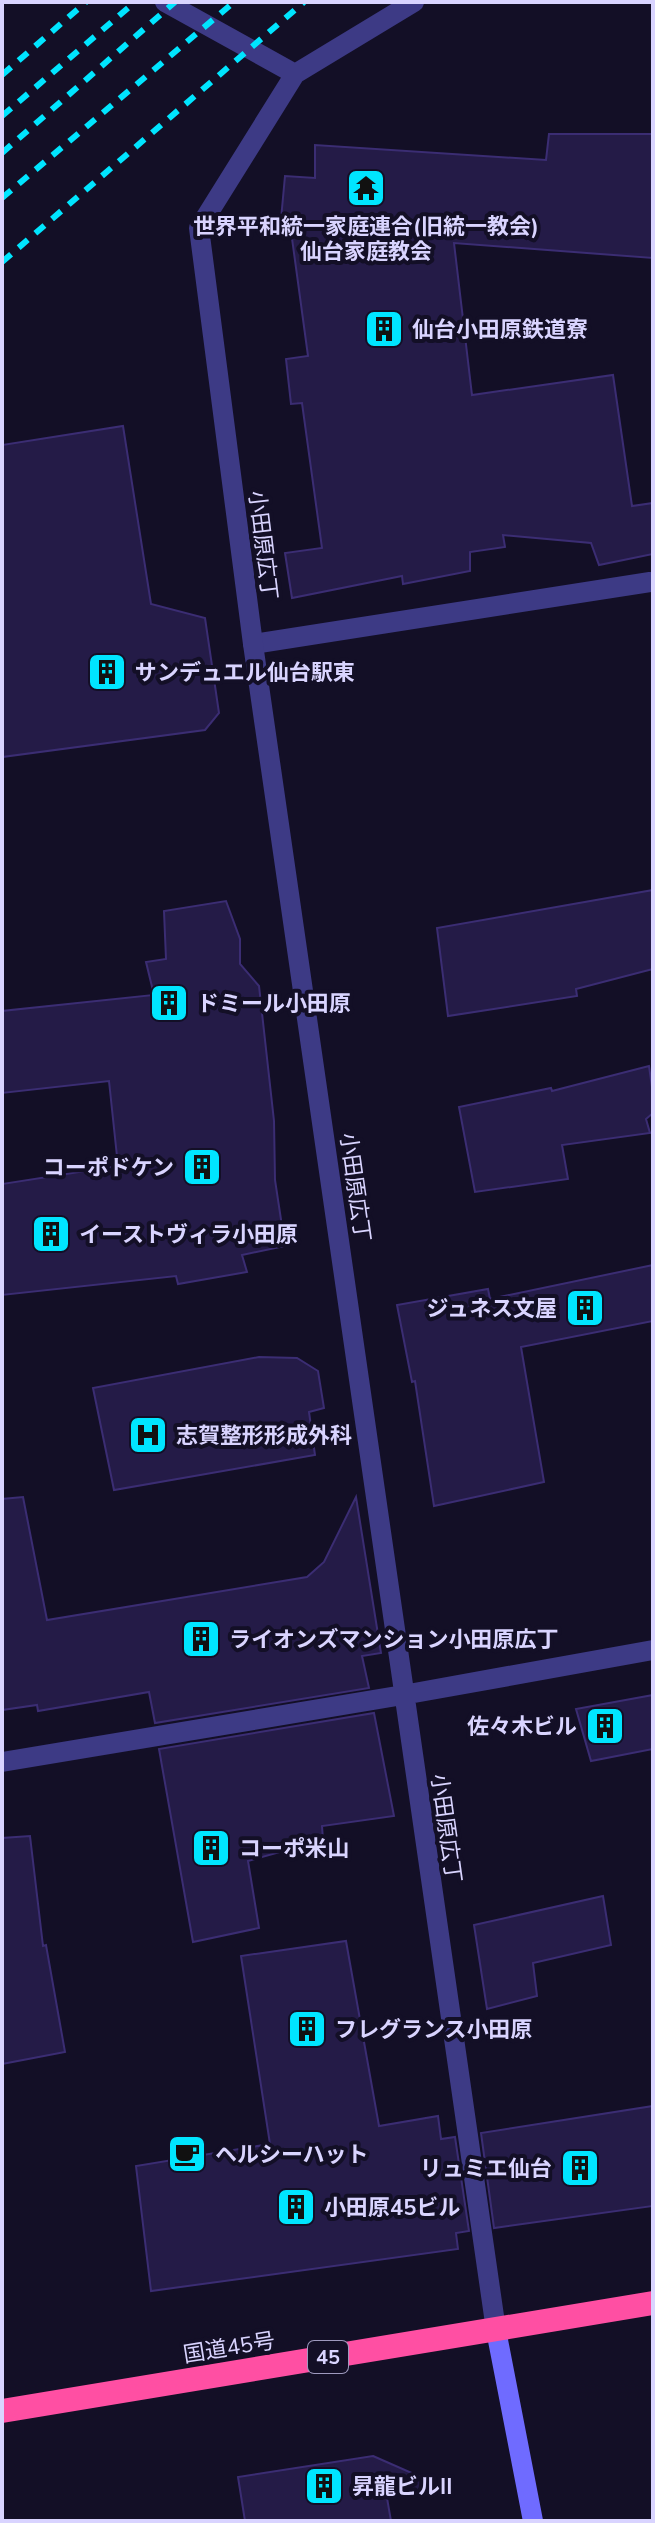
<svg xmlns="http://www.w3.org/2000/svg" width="655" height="2523" font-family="'Nunito Sans','Noto Sans JP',sans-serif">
  <rect width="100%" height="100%" fill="#130f26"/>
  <path fill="#241b47" stroke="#3b2d73" stroke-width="2" d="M549 134H653V258L454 243 472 395 613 375 632 506 653 503V554L599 565 591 543 503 535 505 547 470 552V571L403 584 402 576 292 598 285 553 322 548 302 403 291 404 286 359 308 356 291 231 280 230 285 176 315 178V145L546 160Z
    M123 426 151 604 205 618 219 713 205 730 2 757V445Z
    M653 890V969L576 989 577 996 448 1016 437 928Z
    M226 901 240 939V964L259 986 274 1121 275 1180 285 1246 242 1255 247 1272 178 1284 176 1276 2 1295V1184L118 1166 109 1081 2 1093V1011L154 995 146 962 166 959 164 911Z
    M649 1066 653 1094V1113L646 1119 650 1133 562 1145 568 1179 475 1192 459 1107 551 1088 552 1091Z
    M653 1265V1321L521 1347 544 1482 434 1506 415 1381 412 1382 397 1305 488 1289 490 1299Z
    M259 1357 297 1358 318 1371 324 1408 309 1412 315 1455 114 1490 93 1388Z
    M23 1497 47 1620 307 1577 324 1562 356 1497 381 1653 362 1656 369 1688 155 1723 149 1692 38 1711 37 1705 2 1710V1499Z
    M653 1695V1749L591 1761 576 1709Z
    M374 1713 394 1816 322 1826 323 1840 248 1861 259 1928 193 1942 159 1749Z
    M30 1836 43 1946 46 1945 65 2052 2 2064V1838Z
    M603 1896 611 1945 533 1963 537 1996 487 2009 474 1925Z
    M346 1941 379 2126 438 2116 441 2139 455 2137 469 2231 456 2233 458 2249 151 2291 136 2166 270 2144 241 1956Z
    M653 2106V2206L494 2228 481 2133Z
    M373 2456 446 2488 387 2498 391 2521H245L238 2477Z"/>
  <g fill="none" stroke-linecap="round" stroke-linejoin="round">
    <path stroke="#3d3a85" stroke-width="20" d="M253 644 650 582"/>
    <path stroke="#3d3a85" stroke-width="20" d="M165 2 295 74 414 2
      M295 74 199 228 253 644 496 2330
      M2 1762 403 1695 653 1650"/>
    <path stroke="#6f6bff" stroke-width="20" d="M496 2330 533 2521"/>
    <path stroke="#ff4fa3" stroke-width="24" d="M2 2411 653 2303"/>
    <path stroke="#00e5ff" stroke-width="6" stroke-dasharray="12 10" stroke-linecap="butt" d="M2 75 86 2
      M2 116 135 2
      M2 153 175 2
      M2 198 234 2
      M2 262 304 2"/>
  </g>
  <defs>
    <g id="temple-square" transform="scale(2)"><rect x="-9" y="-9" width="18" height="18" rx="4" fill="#00e5ff" stroke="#130f26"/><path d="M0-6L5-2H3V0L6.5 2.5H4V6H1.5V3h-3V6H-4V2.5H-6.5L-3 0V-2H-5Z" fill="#111"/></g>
    <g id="building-square" transform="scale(2)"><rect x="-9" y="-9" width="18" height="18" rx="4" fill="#00e5ff" stroke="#130f26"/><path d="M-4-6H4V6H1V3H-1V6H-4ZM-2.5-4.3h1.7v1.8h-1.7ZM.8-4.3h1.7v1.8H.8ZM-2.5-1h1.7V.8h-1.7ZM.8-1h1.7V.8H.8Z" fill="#111"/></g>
    <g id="hospital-square" transform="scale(2)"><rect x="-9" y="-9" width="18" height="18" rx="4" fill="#00e5ff" stroke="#130f26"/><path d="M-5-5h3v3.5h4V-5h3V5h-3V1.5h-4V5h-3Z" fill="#111"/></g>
    <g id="cafe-square" transform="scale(2)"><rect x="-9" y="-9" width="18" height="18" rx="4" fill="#00e5ff" stroke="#130f26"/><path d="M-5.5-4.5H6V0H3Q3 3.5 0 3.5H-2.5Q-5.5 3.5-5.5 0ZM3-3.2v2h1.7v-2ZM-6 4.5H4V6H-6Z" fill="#111"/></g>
  </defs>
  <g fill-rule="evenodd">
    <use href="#temple-square" x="366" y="188"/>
    <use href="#building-square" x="384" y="329"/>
    <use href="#building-square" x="107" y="672"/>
    <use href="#building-square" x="169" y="1003"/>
    <use href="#building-square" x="202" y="1167"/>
    <use href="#building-square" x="51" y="1234"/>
    <use href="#building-square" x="585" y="1308"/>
    <use href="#hospital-square" x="148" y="1435"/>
    <use href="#building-square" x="201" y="1639"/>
    <use href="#building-square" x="605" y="1726"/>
    <use href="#building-square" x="211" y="1848"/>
    <use href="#building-square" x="307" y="2029"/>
    <use href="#cafe-square" x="187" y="2154"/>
    <use href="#building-square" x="580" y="2168"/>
    <use href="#building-square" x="296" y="2207"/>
    <use href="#building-square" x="324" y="2486"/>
  </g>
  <g text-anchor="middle" stroke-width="8" stroke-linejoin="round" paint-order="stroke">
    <rect fill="#130f26" stroke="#9e99be" stroke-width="2" x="308" y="2341" width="40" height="32" rx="6"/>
    <g font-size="20" font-weight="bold" fill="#d9d4ff">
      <text x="328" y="2364">45</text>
    </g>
    <g font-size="22" font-weight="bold" fill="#d9d4ff" stroke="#130f26" text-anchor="start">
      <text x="366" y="234" text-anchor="middle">世界平和統一家庭連合(旧統一教会)<tspan x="366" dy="25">仙台家庭教会</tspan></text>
      <text x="412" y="337">仙台小田原鉄道寮</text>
      <text x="135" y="680">サンデュエル仙台駅東</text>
      <text x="197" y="1011">ドミール小田原</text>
      <text x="174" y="1175" text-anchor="end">コーポドケン</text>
      <text x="79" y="1242">イーストヴィラ小田原</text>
      <text x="557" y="1316" text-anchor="end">ジュネス文屋</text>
      <text x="176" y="1443">志賀整形形成外科</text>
      <text x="229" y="1647">ライオンズマンション小田原広丁</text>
      <text x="577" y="1734" text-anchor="end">佐々木ビル</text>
      <text x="239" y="1856">コーポ米山</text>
      <text x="335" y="2037">フレグランス小田原</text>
      <text x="215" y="2162">ヘルシーハット</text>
      <text x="552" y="2176" text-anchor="end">リュミエ仙台</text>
      <text x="324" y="2215">小田原45ビル</text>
      <text x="352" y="2494">昇龍ビルII</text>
    </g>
    <g font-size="22" fill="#d9d4ff" stroke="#130f26">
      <text transform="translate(264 545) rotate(83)" y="8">小田原広丁</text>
      <text transform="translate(356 1187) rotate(82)" y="8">小田原広丁</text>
      <text transform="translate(447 1828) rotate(82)" y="8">小田原広丁</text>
      <text transform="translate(229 2347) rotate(-9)" y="8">国道45号</text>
    </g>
  </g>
  <rect width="655" height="2523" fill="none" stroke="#d9d4ff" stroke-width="8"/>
</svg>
